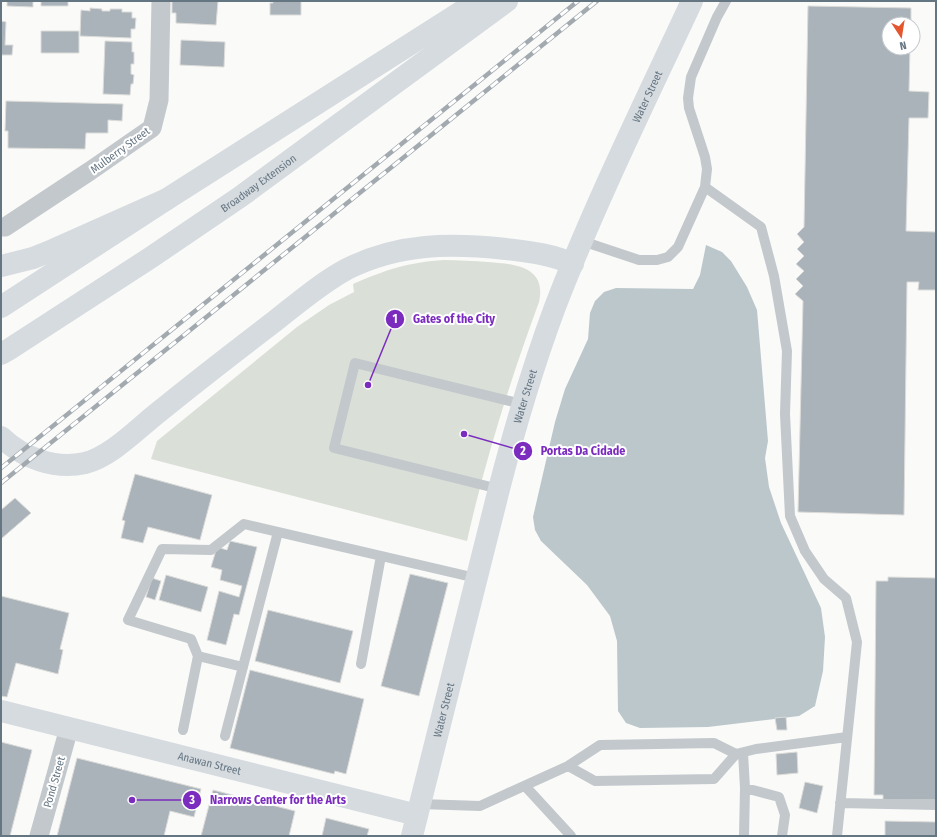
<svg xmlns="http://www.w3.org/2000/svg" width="937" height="837" font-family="'Fira Sans Condensed',sans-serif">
  <rect width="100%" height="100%" fill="#fafaf8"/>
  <path fill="#dadfd7" d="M444 260C459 260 473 261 488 262 514 264 547 266 539 302 510 381 485 460 467 541L151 459 157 441 297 327 329 305 354 292 353 284C385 270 409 262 444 260Z"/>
  <path fill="#bbc7cb" d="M706 245 722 252 731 261 747 287 757 310 768 441 765 458 769 487 781 523 821 608 825 637 823 671 815 706 799 716 708 727 640 728 626 723 618 711 617 641 610 616 587 585 541 541 535 530 533 517 555 422 565 389 588 339 590 313 595 301 604 292 616 288 693 289 700 275Z"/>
  <path fill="#aab3b9" stroke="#dcdcda" d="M7 1H33V7L7 6Z
    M41 1H68V6H41Z
    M172 1H218L216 25 176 23V13H172Z
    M273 1H301V15H270V3H273Z
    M808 6 911 8V24H889V48H910L909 91 929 92 928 118H909L906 231 936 232V290H918L919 282H907L904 515 798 512 803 301 795 294 803 286 796 279 804 271 796 264 804 256 797 249 804 242 797 234 804 227Z
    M90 8 102 9V11H110V9H122V12H132V18H136L135 29H131V38L80 36 81 10 90 11Z
    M1 21 6 22 5 45H13L12 55H1Z
    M41 31H79V53H41Z
    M181 40 225 42 224 67 180 65Z
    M105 41 132 42V52H134V64H131V74L134 75 133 84H131L130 95 103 94Z
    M6 101 123 104 122 121 108 120V133H86L85 149 8 148V131H5Z
    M135 474 212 495 200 540 148 527 143 543 121 538 125 521 122 520Z
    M15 498 31 513 1 539V510Z
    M230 541 257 547 239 615 234 614 226 645 207 640 219 591 239 597 242 586 220 580 222 570 211 567 217 547 227 550Z
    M410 574 448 583 419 696 381 686Z
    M166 575 208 587 201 612 159 600Z
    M888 577 936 578V800H883V795H874L876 581H888Z
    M152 578 161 581 155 600 146 597Z
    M1 596 69 613 60 649 63 650 58 674 16 663 7 697 1 696Z
    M268 610 353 631 340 683 255 661Z
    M250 670 364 699 346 774 335 771 334 774 230 748Z
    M786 717 787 730H777L775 718Z
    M1 742 32 750 10 836H1Z
    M797 752 798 773 777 775 776 754Z
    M77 758 201 789 194 817 170 811 164 836H57Z
    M805 782 823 786 817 813 799 808Z
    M213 790 295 811 289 836H201Z
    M326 818 369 829 367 836H322Z
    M885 821 936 822V836H885Z"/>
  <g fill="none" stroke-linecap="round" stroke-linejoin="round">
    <path stroke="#c3c8cc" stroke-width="10" d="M705 187 761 227 774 276 787 351 785 414 790 516 805 551 824 579 846 598 857 642 837 836
      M582 241 639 260H657L668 257 678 247 705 187 707 169 705 157 689 108 688 98 691 77 717 17 726 1
      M499 489 334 448 355 363 522 404
      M198 656 191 639 128 620 162 549 211 550 244 524 476 578
      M361 664 381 556
      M183 730 198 656 243 667
      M225 736 278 532
      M743 753 745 788 744 836
      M568 766 595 781 714 779 736 754
      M525 786 571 836
      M745 788 779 797 785 815 782 836
      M840 803 936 805
      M420 804 480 806 568 766 600 745 714 743 736 754 756 749 847 737"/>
    <path stroke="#c3c8cc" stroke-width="19" d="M1 227H5L90 171 152 128 159 100 161 1
      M39 836 69 728"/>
    <g stroke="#d6dbdf" stroke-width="22">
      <path d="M1 307 167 199 478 1"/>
      <path id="s1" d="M1 354 8 350 150 258 240 197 507 1"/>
      <path d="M1 437C23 458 55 470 85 463 112 456 138 428 160 411 198 380 237 350 275 321 298 303 321 283 347 269 399 243 450 243 506 249 530 252 551 254 573 264"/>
      <path id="s2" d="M1 711 417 815"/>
      <path id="s3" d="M412 836 499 489C515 427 533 366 555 307 595 203 645 102 692 1"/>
    </g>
    <path stroke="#d6dbdf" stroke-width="22" d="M1 266 33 258 48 252 167 199"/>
    <g stroke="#a2aab0" stroke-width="4.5">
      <path id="rail" d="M1 468 578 1
        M1 483 597 1"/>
    </g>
    <use href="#rail" stroke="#fff" stroke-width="3" stroke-dasharray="9" stroke-linecap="butt"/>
  </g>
  <g text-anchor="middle" stroke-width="4" stroke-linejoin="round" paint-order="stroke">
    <g font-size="11" fill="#657683" stroke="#fff">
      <text dy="4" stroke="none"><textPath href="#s3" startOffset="778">Water Street</textPath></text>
      <text transform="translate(120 150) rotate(-36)" y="4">Mulberry Street</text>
      <text dy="4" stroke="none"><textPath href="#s1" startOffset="309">Broadway Extension</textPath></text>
      <text dy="4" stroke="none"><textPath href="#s3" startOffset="454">Water Street</textPath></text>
      <text dy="4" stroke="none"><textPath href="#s3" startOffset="130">Water Street</textPath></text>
      <text dy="4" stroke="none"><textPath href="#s2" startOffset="215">Anawan Street</textPath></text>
      <text transform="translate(54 782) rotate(-74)" y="4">Pond Street</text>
    </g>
  </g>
  <path fill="none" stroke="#7b2cbf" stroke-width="1.5" d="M368 385L395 319M464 434L523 451M132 800L192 800"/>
  <g fill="#7b2cbf" stroke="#fff" stroke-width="1.5">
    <circle cx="368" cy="385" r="4"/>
    <circle cx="464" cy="434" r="4"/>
    <circle cx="132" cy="800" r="4"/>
    <circle cx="395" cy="319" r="10"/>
    <circle cx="523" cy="451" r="10"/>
    <circle cx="192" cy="800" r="10"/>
  </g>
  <g font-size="12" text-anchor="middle" font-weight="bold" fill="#fff">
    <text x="395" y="323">1</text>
    <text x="523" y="455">2</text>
    <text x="192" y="804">3</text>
  </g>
  <g font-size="12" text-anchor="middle" font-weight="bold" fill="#7b2cbf" stroke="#fff" stroke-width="4" stroke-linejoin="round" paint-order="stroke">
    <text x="454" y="323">Gates of the City</text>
    <text x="583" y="455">Portas Da Cidade</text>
    <text x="278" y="804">Narrows Center for the Arts</text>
  </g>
  <rect width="937" height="837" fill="none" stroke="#657683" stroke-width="4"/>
  <g transform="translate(901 36) rotate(168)"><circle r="19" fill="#ffffff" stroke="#c1c8cd"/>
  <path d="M0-3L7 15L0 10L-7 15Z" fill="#e4572e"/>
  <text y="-6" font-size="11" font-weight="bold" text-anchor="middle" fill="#657683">N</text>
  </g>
</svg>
